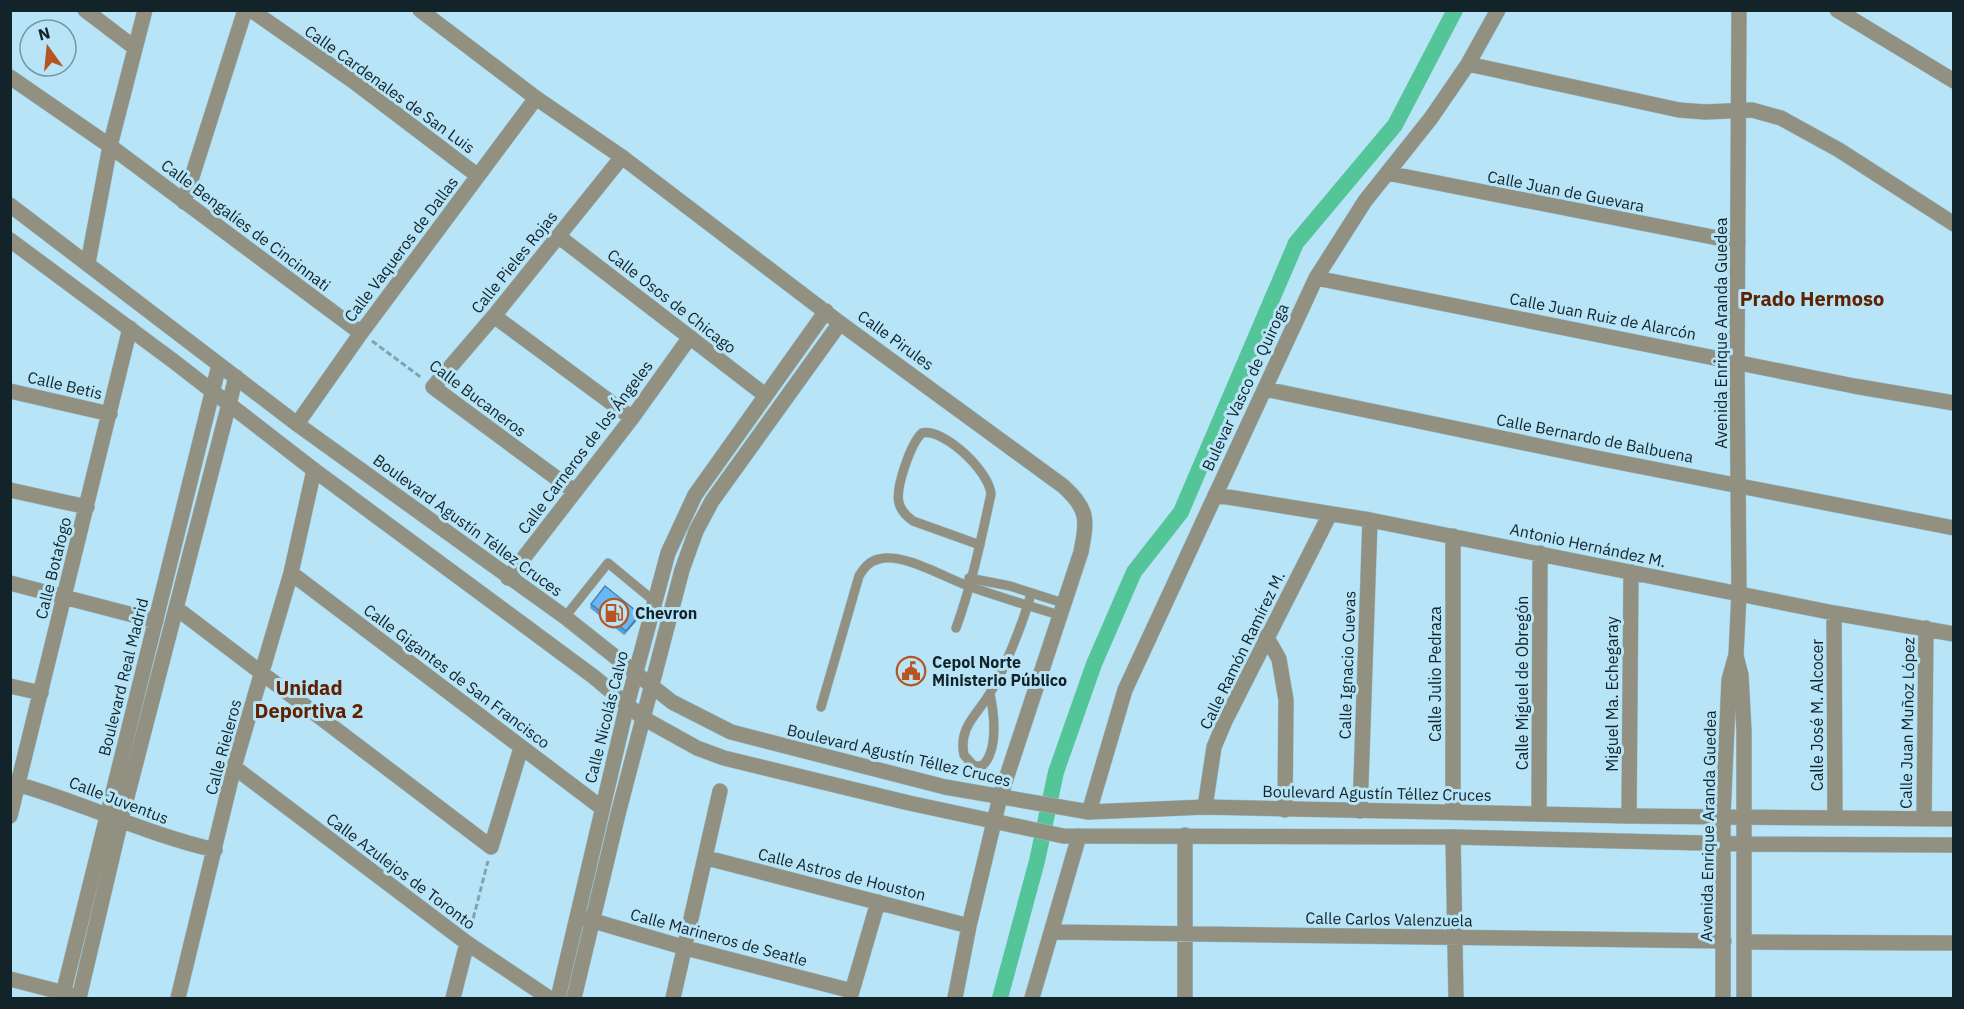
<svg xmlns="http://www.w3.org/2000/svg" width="1964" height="1009" font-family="'IBM Plex Sans',sans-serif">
  <rect width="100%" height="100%" fill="#b7e4f6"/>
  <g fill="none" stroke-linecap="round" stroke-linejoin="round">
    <path stroke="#53c599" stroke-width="16" d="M1000 998 1037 861 1056 772 1094 664 1134 572 1181 512 1296 243 1395 125 1455 10"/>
    <g stroke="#99c1d1" stroke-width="10">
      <path id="service" d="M969 578 1010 586 1063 603
        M565 617 608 563 654 601
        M956 628C972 584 981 540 991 494 989 471 944 428 922 433 911 443 895 488 899 503 901 511 906 516 913 521L980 545
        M990 694C994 713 999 751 982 766H974L964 755C958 727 978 714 990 693 1004 671 1025 618 1031 593
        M821 707 859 576C864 568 869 561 879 559 903 552 947 579 971 587 1000 597 1029 606 1059 615"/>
    </g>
    <g stroke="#99c1d1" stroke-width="16">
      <path id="minor" d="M85 10 135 48
        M251 10 353 81 478 176
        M1837 10 1954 81
        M1468 64 1679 110 1705 112 1752 110 1781 118 1839 150 1954 224
        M10 77 110 146 361 333
        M1387 173 1738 242
        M184 202 245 10
        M558 236 765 395
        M88 263 110 146 145 10
        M1316 278 1854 386 1954 403
        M494 316 632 418
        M840 323 1063 486C1089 509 1087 520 1081 552L1000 797 969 926 955 998
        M1265 389 1592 457 1954 528
        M10 391 110 414
        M297 424 361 333 536 98
        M10 490 87 507
        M574 491 433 387 494 316 622 157
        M1215 495 1370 520 1834 613 1954 634
        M1453 536V812
        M291 573 602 808
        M508 578 632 418 690 337
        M10 583 156 621
        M176 608 491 847 521 748
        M1834 613 1835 817
        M1266 636 1279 659 1286 700 1285 810
        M10 686 41 693
        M234 767 467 943 549 998
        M10 782C80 801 144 834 215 850
        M1205 807 1214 747 1225 721 1330 514
        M1360 811 1370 520
        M1089 812 1125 690 1316 278 1365 201 1431 118 1468 64 1498 10
        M1539 814 1540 553
        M10 816 130 328
        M1629 816 1631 572
        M1924 818 1926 628
        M1453 837 1456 998
        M707 858 969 926
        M580 917 686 948 852 991
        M1053 932 1724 941
        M1745 942 1954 943
        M10 979 72 995
        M62 998 219 365
        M79 998 121 820 236 377
        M178 998 234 767 291 573 314 470
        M453 998 467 943
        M673 998 720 791
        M850 998 878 902
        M1032 998 1079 836
        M1185 998V835"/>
    </g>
    <g stroke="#99c1d1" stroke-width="16">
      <path id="tertiary" d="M420 10 536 98 622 157 840 323 712 501 696 531 682 570 618 814 574 998
        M1739 10 1737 361 1739 593 1736 656 1741 675 1744 732V998
        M10 205 297 424 565 617 672 702 731 732 945 787 1089 812 1205 807 1629 816 1954 819
        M10 240 172 360 314 470 594 677 643 718 697 748 724 758 909 803 1063 836 1453 837 1745 844 1954 845
        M558 998 627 705 668 553 695 495 826 311
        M1723 998V816L1729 680 1735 658"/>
    </g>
    <path stroke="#7fa3b1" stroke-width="3" stroke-dasharray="6 3" stroke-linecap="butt" d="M372 341 422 378
      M471 927 488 861"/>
    <use href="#service" stroke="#929181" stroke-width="9"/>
    <use href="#minor" stroke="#929181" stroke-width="15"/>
    <use href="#tertiary" stroke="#929181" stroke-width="15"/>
  </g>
  <path fill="#599ed6" d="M591 604 639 618 624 635 590 608Z"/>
  <path fill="#4981ae" d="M640 614 639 618 624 635 626 631Z"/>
  <path fill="#68b8f9" stroke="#4981ae" stroke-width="1.5" d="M605 586 640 614 626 631 591 604Z"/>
  <defs>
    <g id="fuel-ring" transform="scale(1.5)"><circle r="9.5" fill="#b7e4f6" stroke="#b8541f" stroke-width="1.5"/><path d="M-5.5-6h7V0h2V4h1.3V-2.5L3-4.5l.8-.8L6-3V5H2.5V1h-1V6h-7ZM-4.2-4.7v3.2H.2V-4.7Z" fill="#b8541f"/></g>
    <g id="civic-ring" transform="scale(1.5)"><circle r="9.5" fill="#b7e4f6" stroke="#b8541f" stroke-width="1.5"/><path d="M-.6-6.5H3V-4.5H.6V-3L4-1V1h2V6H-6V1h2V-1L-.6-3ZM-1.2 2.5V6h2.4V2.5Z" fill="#b8541f"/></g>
  </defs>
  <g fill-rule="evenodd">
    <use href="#fuel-ring" x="614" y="613"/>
    <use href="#civic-ring" x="911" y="671"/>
  </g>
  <g text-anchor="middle" stroke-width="6" stroke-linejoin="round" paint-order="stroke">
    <g font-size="16" fill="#12232a" stroke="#b7e4f6">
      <text transform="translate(390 89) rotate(36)" y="6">Calle Cardenales de San Luis</text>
      <text transform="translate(1566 191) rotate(11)" y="6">Calle Juan de Guevara</text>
      <text transform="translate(246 225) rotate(37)" y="6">Calle Bengalíes de Cincinnati</text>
      <text transform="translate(401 249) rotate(-53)" y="6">Calle Vaqueros de Dallas</text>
      <text transform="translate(514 262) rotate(-51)" y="6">Calle Pieles Rojas</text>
      <text transform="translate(672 301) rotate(38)" y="6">Calle Osos de Chicago</text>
      <text transform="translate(1603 316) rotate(11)" y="6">Calle Juan Ruiz de Alarcón</text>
      <text transform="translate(1721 333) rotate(-90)" y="6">Avenida Enrique Aranda Guedea</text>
      <text transform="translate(896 340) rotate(36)" y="6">Calle Pirules</text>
      <text transform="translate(65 385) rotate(13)" y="6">Calle Betis</text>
      <text transform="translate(1245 387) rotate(-65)" y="6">Bulevar Vasco de Quiroga</text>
      <text transform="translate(478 398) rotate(37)" y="6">Calle Bucaneros</text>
      <text transform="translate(1595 438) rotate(11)" y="6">Calle Bernardo de Balbuena</text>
      <text transform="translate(585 447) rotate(-53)" y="6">Calle Carneros de los Ángeles</text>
      <text transform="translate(468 525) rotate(36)" y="6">Boulevard Agustín Téllez Cruces</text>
      <text transform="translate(1588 545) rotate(12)" y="6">Antonio Hernández M.</text>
      <text transform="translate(53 568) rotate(-76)" y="6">Calle Botafogo</text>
      <text transform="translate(1242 650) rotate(-64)" y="6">Calle Ramón Ramírez M.</text>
      <text transform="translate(1347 665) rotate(-88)" y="6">Calle Ignacio Cuevas</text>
      <text transform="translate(1435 674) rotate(-90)" y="6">Calle Julio Pedraza</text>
      <text transform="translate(457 676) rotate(37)" y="6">Calle Gigantes de San Francisco</text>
      <text transform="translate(123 677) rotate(-76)" y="6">Boulevard Real Madrid</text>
      <text transform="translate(1522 683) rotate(-90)" y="6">Calle Miguel de Obregón</text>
      <text transform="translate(1612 694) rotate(-90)" y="6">Miguel Ma. Echegaray</text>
      <text transform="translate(1817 715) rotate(-90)" y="6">Calle José M. Alcocer</text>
      <text transform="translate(606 717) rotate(-76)" y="6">Calle Nicolás Calvo</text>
      <text transform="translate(1907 723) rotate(-89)" y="6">Calle Juan Muñoz López</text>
      <text transform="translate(223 747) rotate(-75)" y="6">Calle Rieleros</text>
      <text transform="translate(899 755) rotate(13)" y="6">Boulevard Agustín Téllez Cruces</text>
      <text transform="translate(1377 793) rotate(1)" y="6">Boulevard Agustín Téllez Cruces</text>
      <text transform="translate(119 800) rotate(21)" y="6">Calle Juventus</text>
      <text transform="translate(1708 826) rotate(-89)" y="6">Avenida Enrique Aranda Guedea</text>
      <text transform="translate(401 871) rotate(37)" y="6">Calle Azulejos de Toronto</text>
      <text transform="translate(842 874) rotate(14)" y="6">Calle Astros de Houston</text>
      <text transform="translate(1389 919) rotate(1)" y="6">Calle Carlos Valenzuela</text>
      <text transform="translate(719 937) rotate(15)" y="6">Calle Marineros de Seatle</text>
    </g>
    <g font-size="16" font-weight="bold" fill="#12232a" stroke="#b7e4f6" text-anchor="start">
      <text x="635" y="619">Chevron</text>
      <text x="932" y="668">Cepol Norte<tspan x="932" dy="18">Ministerio Público</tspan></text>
    </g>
    <g font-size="20" font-weight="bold" fill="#5f2100" stroke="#b7e4f6">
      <text x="1812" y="306">Prado Hermoso</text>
      <text x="309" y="695">Unidad<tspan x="309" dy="23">Deportiva 2</tspan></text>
    </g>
  </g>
  <rect width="1964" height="1009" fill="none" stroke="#12232a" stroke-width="24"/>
  <g transform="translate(48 48) rotate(345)"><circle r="28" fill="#b7e4f6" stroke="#7597a4" stroke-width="1.5"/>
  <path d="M0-4.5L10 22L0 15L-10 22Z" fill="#b8541f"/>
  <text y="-9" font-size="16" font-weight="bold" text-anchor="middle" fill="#12232a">N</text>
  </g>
</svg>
